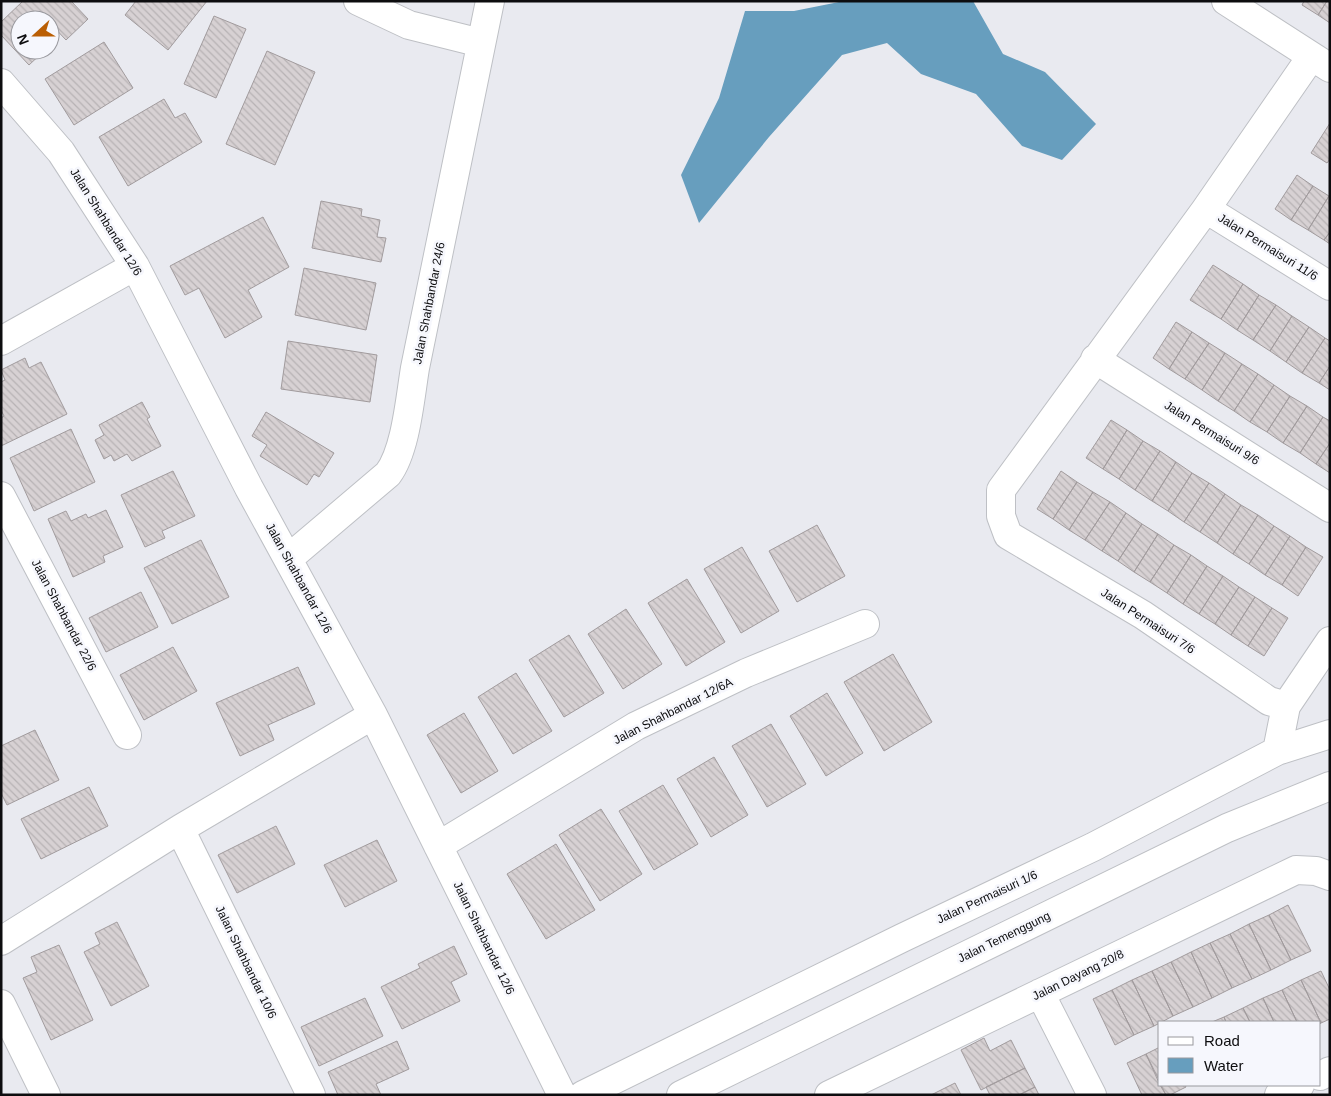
<svg xmlns="http://www.w3.org/2000/svg" width="1331" height="1096" font-family="Arial,sans-serif">
  <defs>
    <pattern id="building-back-hatch" width="6" height="6" patternUnits="userSpaceOnUse" patternTransform="scale(1.25)"><rect width="6" height="6" fill="#d7d1d3"/><path d="M-1 5l2 2M0 0l6 6M5-1l2 2" fill="none" stroke="#b7b2b4"/></pattern>
  </defs>
  <rect width="100%" height="100%" fill="#e9eaf0"/>
  <path fill="#679ebe" d="M844 1H973L1003 54 1045 72 1096 124 1062 160 1022 146 976 94 921 74 887 43 842 55 769 137 699 223 681 175 719 98 745 11H794Z"/>
  <path fill="url(#building-back-hatch)" stroke="#a19b9d" d="M23 1H71L88 19 66 40 50 23V20L46 18 44 20H20V50H45L29 65 1 35V22Z
    M136 1H207L168 50 125 15Z
    M1304 1H1327L1318 15 1302 5Z
    M1327 1H1330V23L1318 15Z
    M214 16 246 29 216 98 184 84Z
    M104 42 133 88 74 125 45 79Z
    M267 51 315 72 275 165 226 144Z
    M164 99 175 118 185 113 202 142 128 186 99 137Z
    M1330 123V159L1327 163 1311 153Z
    M1297 175 1313 186 1291 220 1275 209Z
    M1313 186 1329 196 1308 230 1291 220Z
    M1329 196 1330 232 1324 240 1308 230Z
    M321 201 362 209 361 216 380 220 377 237 386 238 381 262 312 248Z
    M263 217 289 267 248 290 262 317 225 338 199 288 185 295 170 266Z
    M1330 232V244L1324 240Z
    M1213 265 1243 284 1221 319 1190 300Z
    M304 268 376 283 366 330 295 315Z
    M1243 284 1259 295 1237 330 1221 319Z
    M1259 295 1276 305 1253 340 1237 330Z
    M1276 305 1292 316 1270 351 1253 340Z
    M1292 316 1309 327 1286 362 1270 351Z
    M1176 322 1192 332 1169 369 1153 358Z
    M1309 327 1325 338 1302 373 1286 362Z
    M1192 332 1209 343 1185 379 1169 369Z
    M1325 338 1330 341V366L1319 383 1302 373Z
    M288 341 377 355 370 402 281 389Z
    M1209 343 1225 353 1202 390 1185 379Z
    M1225 353 1242 364 1218 401 1202 390Z
    M25 358 29 368 41 362 67 414 1 446V418L4 416 1 410V382L5 380 1 370Z
    M1242 364 1258 374 1234 411 1218 401Z
    M1330 366V390L1319 383Z
    M1258 374 1274 385 1250 422 1234 411Z
    M1274 385 1290 396 1267 432 1250 422Z
    M1290 396 1307 406 1283 443 1267 432Z
    M142 402 150 417 147 419 161 446 132 461 127 454 114 461 111 455 104 459 95 440 104 435 99 425Z
    M1307 406 1323 417 1300 453 1283 443Z
    M266 412 334 453 319 477 314 474 307 485 260 456 267 445 252 436Z
    M1323 417 1330 421V443L1316 464 1300 453Z
    M1111 420 1127 430 1103 469 1086 458Z
    M71 429 95 482 34 511 10 458Z
    M1127 430 1143 441 1119 479 1103 469Z
    M1143 441 1160 451 1135 490 1119 479Z
    M1330 443V473L1316 464Z
    M1160 451 1176 462 1152 501 1135 490Z
    M1176 462 1192 473 1168 511 1152 501Z
    M173 471 195 516 162 531 165 538 145 547 121 495Z
    M1061 471 1077 482 1053 519 1037 509Z
    M1192 473 1209 483 1184 522 1168 511Z
    M1077 482 1093 492 1069 530 1053 519Z
    M1209 483 1225 494 1200 532 1184 522Z
    M1093 492 1110 502 1085 540 1069 530Z
    M1225 494 1241 505 1217 543 1200 532Z
    M1110 502 1126 513 1102 551 1085 540Z
    M1241 505 1258 515 1233 554 1217 543Z
    M106 510 123 547 103 556 105 562 73 577 48 519 66 511 71 521 86 514 88 518Z
    M1126 513 1142 524 1118 561 1102 551Z
    M1258 515 1274 526 1249 564 1233 554Z
    M1142 524 1158 534 1134 572 1118 561Z
    M817 525 845 576 797 602 769 551Z
    M1274 526 1290 536 1265 575 1249 564Z
    M1158 534 1174 545 1150 582 1134 572Z
    M1290 536 1306 547 1282 585 1265 575Z
    M201 540 229 597 172 624 144 568Z
    M1174 545 1191 555 1167 593 1150 582Z
    M742 547 779 611 741 633 704 569Z
    M1306 547 1323 557 1298 596 1282 585Z
    M1191 555 1207 566 1183 604 1167 593Z
    M1207 566 1223 576 1199 614 1183 604Z
    M1223 576 1239 587 1215 624 1199 614Z
    M687 579 725 642 686 666 648 603Z
    M1239 587 1255 597 1231 635 1215 624Z
    M141 592 158 627 106 652 89 618Z
    M1255 597 1272 608 1248 646 1231 635Z
    M1272 608 1288 618 1264 656 1248 646Z
    M626 609 662 664 623 689 588 634Z
    M569 635 604 693 564 717 529 660Z
    M173 647 197 691 144 720 120 675Z
    M893 654 932 722 884 751 844 682Z
    M298 667 315 704 268 725 274 740 240 756 216 703Z
    M516 673 552 731 513 754 478 697Z
    M827 693 863 753 826 776 790 716Z
    M464 713 498 771 461 793 427 735Z
    M771 724 806 784 767 807 732 746Z
    M35 730 59 780 7 805 1 793V746Z
    M714 757 748 815 711 837 677 779Z
    M663 785 698 844 654 870 619 811Z
    M89 787 108 826 41 859 21 819Z
    M601 809 642 874 600 901 559 835Z
    M276 826 295 864 237 893 218 855Z
    M377 840 397 881 345 907 324 865Z
    M556 844 595 910 546 939 507 874Z
    M1288 905 1311 951 1291 960 1269 915Z
    M1269 915 1291 960 1271 970 1249 924Z
    M117 922 149 986 111 1006 84 952 100 944 95 933Z
    M1249 924 1271 970 1252 979 1230 934Z
    M1230 934 1252 979 1232 988 1210 943Z
    M1210 943 1232 988 1212 998 1191 952Z
    M59 945 93 1020 51 1040 23 978 37 972 31 957Z
    M454 946 467 974 451 982 460 1001 402 1029 381 987 420 968 418 964Z
    M1191 952 1212 998 1193 1007 1171 962Z
    M1171 962 1193 1007 1173 1016 1152 971Z
    M1152 971 1173 1016 1154 1026 1132 980Z
    M1321 971 1330 990V1019L1321 1023 1301 980Z
    M1132 980 1154 1026 1134 1035 1112 990Z
    M1301 980 1321 1023 1320 1024V1022H1297L1282 990Z
    M1112 990 1134 1035 1115 1045 1093 999Z
    M1282 990 1297 1022H1274L1263 998Z
    M365 998 383 1036 319 1066 301 1027Z
    M1263 998 1274 1022H1250L1243 1008Z
    M1243 1008 1250 1022H1226L1224 1017Z
    M1224 1017 1226 1022H1212Z
    M984 1038 990 1051 1011 1040 1025 1068 981 1090 961 1050Z
    M397 1041 409 1069 376 1084 381 1095H338L328 1072Z
    M1160 1047V1082L1146 1054Z
    M1146 1054 1160 1085 1166 1095H1142L1127 1063Z
    M1025 1068 1035 1087 1019 1095H990L986 1087Z
    M955 1083 961 1095H931Z
    M1161 1085H1185L1186 1087 1170 1095H1166Z
    M1035 1087 1039 1095H1019Z"/>
  <g fill="none" stroke-linecap="round" stroke-linejoin="round">
    <g stroke="#bec0c5" stroke-width="30">
      <path id="minor" d="M358 1 409 25 481 43
        M1226 1 1330 68
        M1 83 61 152 135 266 249 488 373 715 562 1095
        M1206 209 1330 286
        M1 341 135 266
        M1095 359 1330 508
        M1 496 127 735
        M289 558 388 474C406 450 410 398 415 368L490 1
        M1286 706 1269 701 1143 615 1008 535 1001 516V490L1206 209 1311 57
        M1277 751 1286 706 1330 641
        M180 829 311 1095
        M438 846 636 726 746 673 865 624
        M1 941 180 829 373 715
        M1040 993 1092 1095
        M1 1004 46 1095
        M1320 1076 1330 1071
        M583 1095 902 938 1093 847 1277 751 1330 734
        M681 1095 1227 828 1330 786
        M829 1095 1296 870 1316 871 1330 876
        M1279 1095 1300 1085"/>
    </g>
    <use href="#minor" stroke="#fff" stroke-width="28"/>
  </g>
  <g text-anchor="middle" stroke-width="5" stroke-linejoin="round" paint-order="stroke">
    <g font-size="12" fill="#0d0d0f" stroke="#f6f7fd">
      <text transform="translate(106 222) rotate(58)" y="4">Jalan Shahbandar 12/6</text>
      <text transform="translate(1268 247) rotate(32)" y="4">Jalan Permaisuri 11/6</text>
      <text transform="translate(429 303) rotate(-79)" y="4">Jalan Shahbandar 24/6</text>
      <text transform="translate(1212 433) rotate(32)" y="4">Jalan Permaisuri 9/6</text>
      <text transform="translate(299 578) rotate(61)" y="4">Jalan Shahbandar 12/6</text>
      <text transform="translate(64 615) rotate(62)" y="4">Jalan Shahbandar 22/6</text>
      <text transform="translate(1148 621) rotate(33)" y="4">Jalan Permaisuri 7/6</text>
      <text transform="translate(673 711) rotate(-27)" y="4">Jalan Shahbandar 12/6A</text>
      <text transform="translate(987 897) rotate(-25)" y="4">Jalan Permaisuri 1/6</text>
      <text transform="translate(1004 937) rotate(-26)" y="4">Jalan Temenggung</text>
      <text transform="translate(484 938) rotate(64)" y="4">Jalan Shahbandar 12/6</text>
      <text transform="translate(246 962) rotate(64)" y="4">Jalan Shahbandar 10/6</text>
      <text transform="translate(1078 975) rotate(-26)" y="4">Jalan Dayang 20/8</text>
    </g>
  </g>
  <rect width="1331" height="1096" fill="none" stroke="#0d0d0f" stroke-width="5"/>
  <rect x="1158" y="1021" width="162" height="65" fill="#f6f7fd" stroke="#99999e"/>
  <rect x="1168" y="1037" width="25" height="8" fill="#ffffff" stroke="#99999e"/>
  <text x="1204" y="1046" font-size="15" fill="#0d0d0f">Road</text>
  <rect x="1168" y="1058" width="25" height="15" fill="#679ebe" stroke="#99999e"/>
  <text x="1204" y="1071" font-size="15" fill="#0d0d0f">Water</text>
  <g transform="translate(35 35) rotate(249)"><circle r="24" fill="#f6f7fd" stroke="#99999e"/>
  <path d="M0-4L9 19L0 12L-9 19Z" fill="#ba5e04"/>
  <text y="-8" font-size="14" font-weight="bold" text-anchor="middle" fill="#0d0d0f">N</text>
  </g>
</svg>
